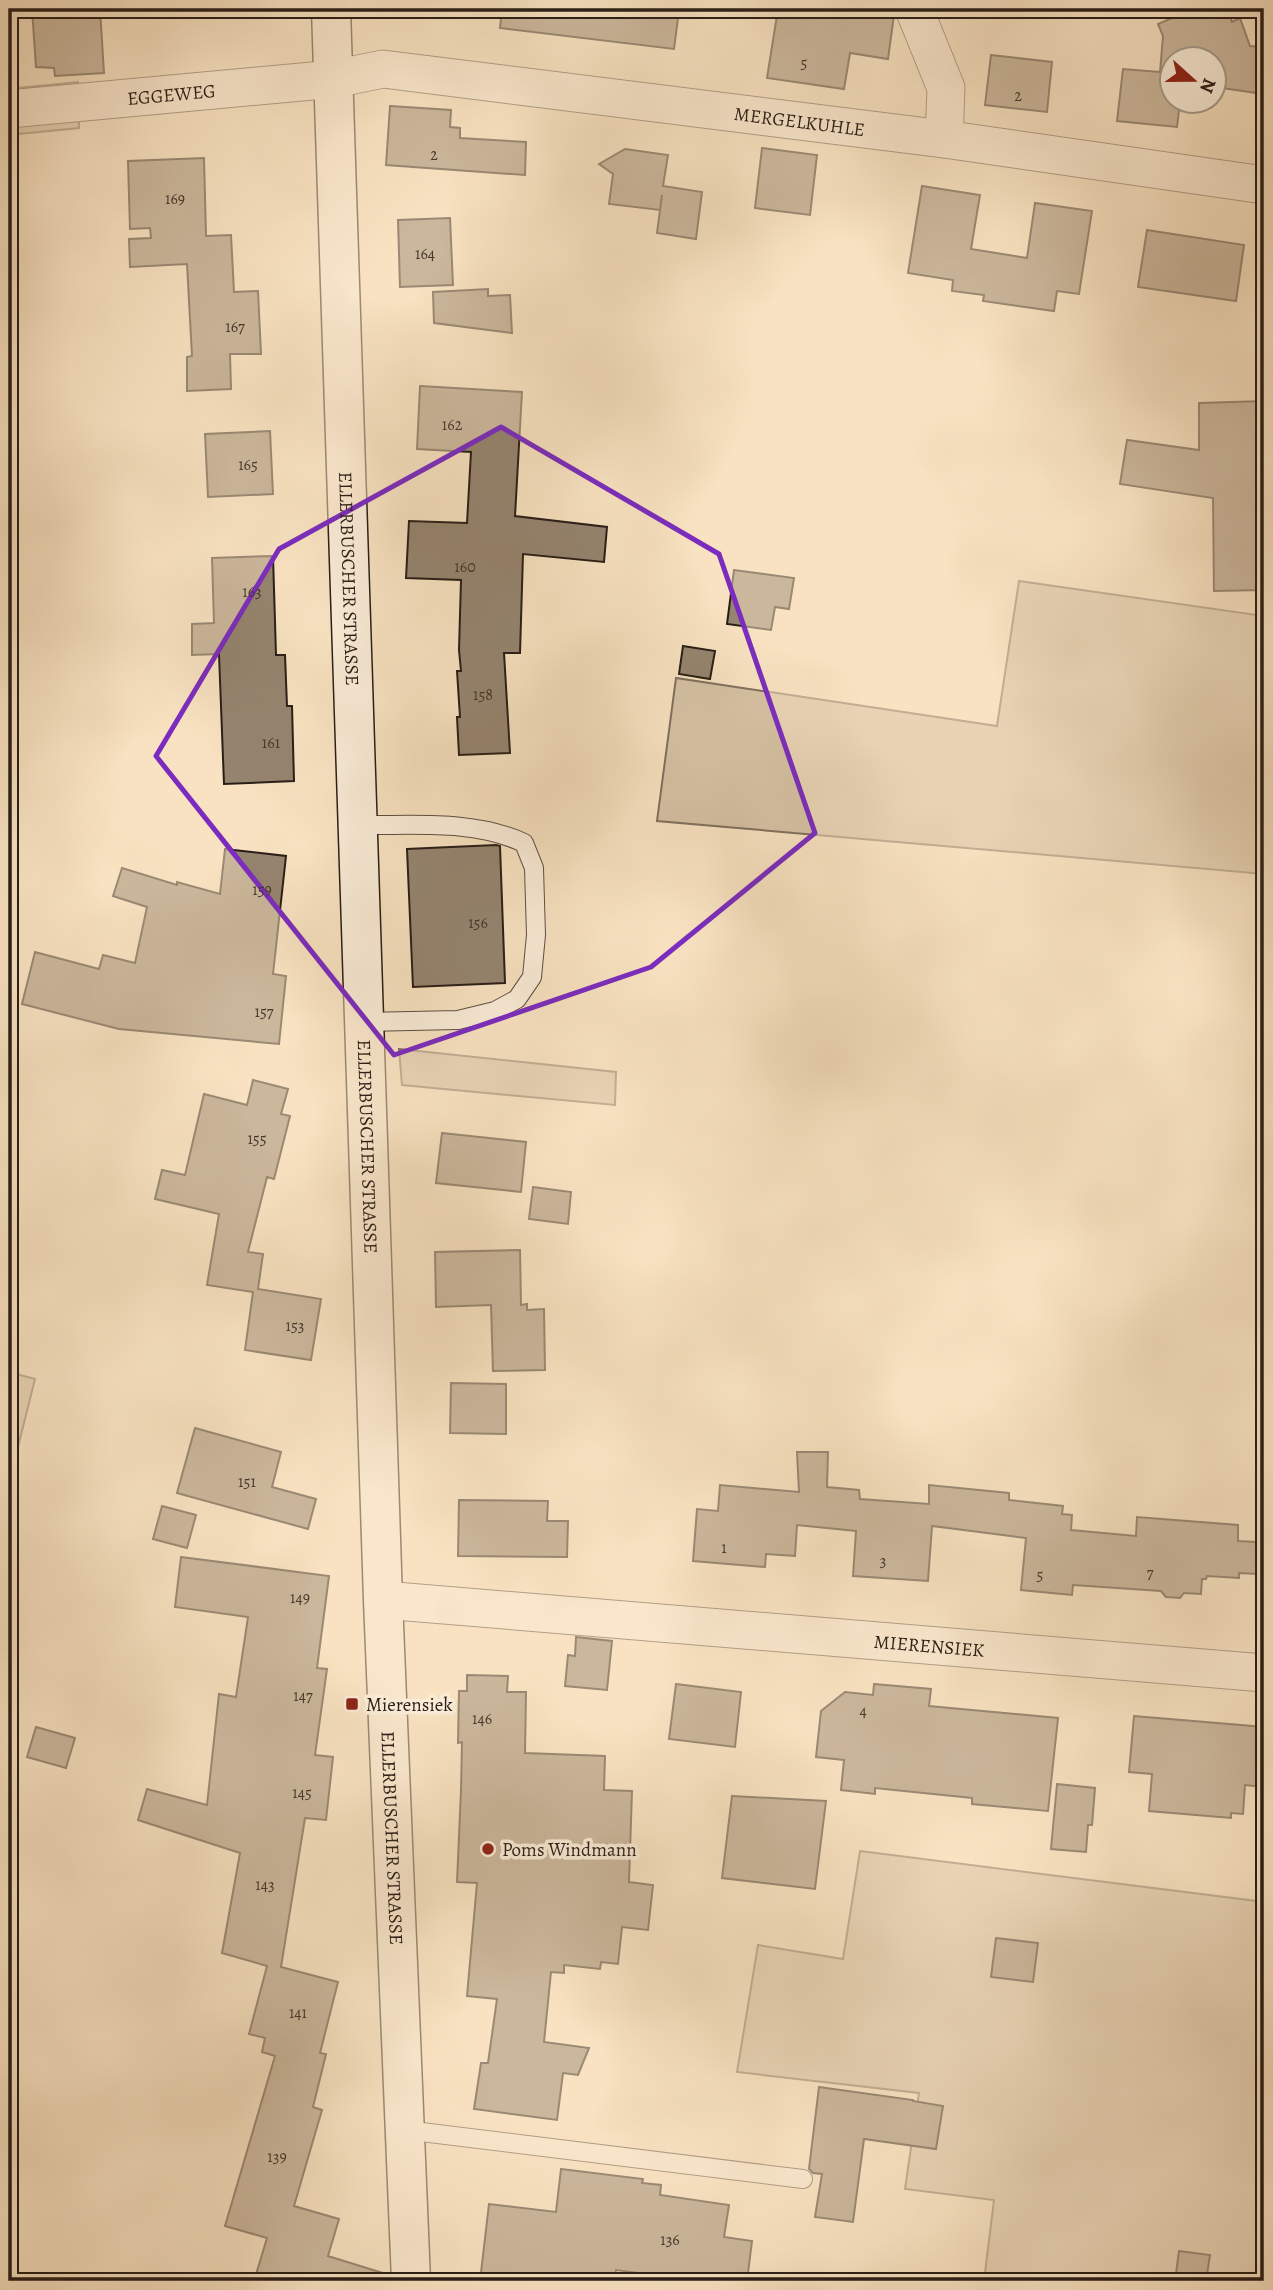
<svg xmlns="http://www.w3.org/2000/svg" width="1273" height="2290" font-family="Alegreya,serif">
  <rect width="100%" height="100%" fill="#f8e2c1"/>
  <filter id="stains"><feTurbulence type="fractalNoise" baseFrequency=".00286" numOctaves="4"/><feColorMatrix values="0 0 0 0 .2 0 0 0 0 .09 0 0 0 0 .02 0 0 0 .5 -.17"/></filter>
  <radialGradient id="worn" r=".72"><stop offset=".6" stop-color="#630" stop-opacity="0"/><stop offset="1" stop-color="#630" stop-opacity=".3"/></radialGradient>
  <path fill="#d5c1a4" stroke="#7f705e" stroke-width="2" d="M78 82 79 128 9 135V89Z
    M1019 581 1264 616V874L657 821 676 678 997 726Z
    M399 1049 616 1072 615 1105 402 1085Z
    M9 1372 35 1379 9 1483Z
    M860 1851 1264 1902V2281H984L994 2200 905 2189 919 2093 737 2072 758 1945 843 1959Z"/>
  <path fill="#95846f" stroke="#291e17" stroke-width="2" d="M32 9H100L104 73 55 76 54 68 36 67Z
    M502 9H604L678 18 674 49 500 28Z
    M778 9H851L894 15 888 59 850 53 844 89 767 78Z
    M1193 9 1197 18 1227 9 1232 22 1240 18 1250 46 1264 47V94L1214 87V60H1172V102H1180L1177 127 1117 121 1123 69 1160 72 1163 36 1158 24Z
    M991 55 1052 62 1047 112 985 105Z
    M390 106 451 110 450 127 460 128V138L526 142 525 175 386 165Z
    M762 148 817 155 810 215 755 208Z
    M625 149 668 155 663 186 702 192 696 239 657 233 662 195 660 210 609 204 613 174 599 164Z
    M204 158 206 236 231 235 234 292 258 291 261 354H230L231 389 187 391V357L192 356 187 264 130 267 129 239 151 238 150 228 130 229 128 161Z
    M922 186 980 195 971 249 1027 258 1035 203 1092 211 1079 294 1057 291 1054 311 983 301 984 295 952 291 953 280 908 273Z
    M450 218 453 285 400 287 398 220Z
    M1147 230 1244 245 1236 301 1138 287Z
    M488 289V296L510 295 512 333 434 323 433 292Z
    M420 386 522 392 515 516 607 527 604 562 523 554 520 653H504L510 753 459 755 457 717H460L457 671H461L459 650 461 580 406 578 409 521 467 523 471 452 417 449Z
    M1264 401V455H1260L1264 515V590L1214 591 1213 498 1120 484 1127 440 1199 450V403Z
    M270 431 273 494 208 497 205 434Z
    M273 556 276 655H285L287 706H292L294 781 224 784 219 654 192 655V624L214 623 212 558Z
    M734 570 794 578 789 609 775 607 771 630 727 624Z
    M683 646 715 651 710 679 679 674Z
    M496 845 500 846 505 983 413 987 407 849Z
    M225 849 286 856 273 974 286 976 279 1044 119 1029 22 1004 35 952 99 969 103 955 135 963 147 907 113 896 122 868 177 885V882L220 894Z
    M253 1080 288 1089 281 1114 290 1116 274 1179 267 1177 248 1252 263 1254 258 1289 321 1299 311 1360 245 1350 253 1292 207 1285 219 1214 155 1199 162 1170 185 1175 204 1094 247 1105Z
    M442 1133 526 1142 521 1192 436 1183Z
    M533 1187 571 1192 568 1224 529 1219Z
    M520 1250 521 1305 527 1304V1310L544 1309 545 1370 493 1371 491 1305 436 1307 435 1252Z
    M451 1383 506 1384V1434L450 1433Z
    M195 1428 281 1452 272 1487 316 1499 308 1529 177 1493Z
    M797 1452H828L827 1487 859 1490 860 1499 929 1504V1485L1009 1493V1500L1063 1506 1062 1514 1072 1515 1071 1530 1136 1536 1137 1517 1238 1525V1541L1257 1542 1258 1574 1239 1573V1578L1207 1576 1206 1579H1202L1201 1594 1184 1593 1180 1598 1166 1597 1161 1591 1073 1585 1072 1595 1021 1590 1026 1538 932 1526 928 1581 853 1576 856 1531 797 1525 795 1556 766 1554 765 1567 693 1561 697 1509 718 1511 720 1485 799 1492Z
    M459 1500 548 1501 547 1521H568L567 1557 458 1556Z
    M162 1506 196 1515 187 1548 153 1539Z
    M181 1557 329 1576 317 1668 327 1669 315 1755 333 1757 326 1820 305 1818 281 1967 338 1982 320 2053 326 2054 313 2107 322 2110 294 2206 339 2219 328 2256 386 2274 385 2281H254L267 2238 225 2226 275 2056 262 2052 265 2038 249 2034 267 1966 222 1953 240 1853 138 1820 147 1789 207 1805 219 1694 236 1697 248 1617 175 1607Z
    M576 1637 612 1641 607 1690 565 1686 568 1655 575 1656Z
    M467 1675 508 1676 507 1692H526L525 1753 605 1756 604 1790 632 1791 629 1882 653 1885 648 1930 622 1927 618 1964 601 1962 600 1969 564 1965V1973L551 1972 544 2042 589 2048 578 2075 563 2073 557 2120 474 2109 481 2063H488L497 1999 467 1996 477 1883 457 1882 461 1791 462 1742 458 1743 459 1691H467Z
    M676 1684 741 1692 735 1747 669 1739Z
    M874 1684 931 1689 929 1706 1058 1718 1048 1811 972 1804V1798L875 1788V1794L841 1790 844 1760 816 1757 821 1711 845 1692 873 1695Z
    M1134 1716 1264 1727V1787L1245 1785 1243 1814 1231 1813V1818L1149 1811 1152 1774 1129 1772Z
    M36 1727 75 1738 66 1768 27 1757Z
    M1057 1784 1095 1788 1092 1825H1088L1086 1852 1051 1849Z
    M732 1796 826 1801 815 1889 722 1878Z
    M996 1938 1038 1943 1033 1982 991 1977Z
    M819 2087 913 2100V2101L943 2106 936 2149 864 2139 853 2222 815 2217 822 2174 813 2173 809 2169Z
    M561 2169 643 2179 642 2183 661 2185 660 2195 729 2205 724 2237 752 2241 747 2281H699L616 2270 614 2281H562L516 2276V2281H480L489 2204 556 2212Z
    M1179 2251 1210 2255 1206 2281H1175Z"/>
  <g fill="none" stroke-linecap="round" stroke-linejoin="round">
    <g stroke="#5d4f42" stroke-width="20">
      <path id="service" d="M357 825C412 826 473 819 524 843L534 868 536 935 532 977 517 999 495 1011 458 1020 364 1022
        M405 2130 803 2179"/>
    </g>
    <g stroke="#5d4f42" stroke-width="39">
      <g id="minor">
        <path d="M914 9 946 88 944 139"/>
        <path id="s1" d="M9 109 334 79 383 69 944 139 1264 185"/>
        <path id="s2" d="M383 1600 1264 1673"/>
      </g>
    </g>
    <g stroke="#291e17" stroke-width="41">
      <g id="secondary">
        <path id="s3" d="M331 9 383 1600 411 2281"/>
      </g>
    </g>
    <use href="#service" stroke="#faecd7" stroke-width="18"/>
    <use href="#minor" stroke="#faecd7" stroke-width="37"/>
    <use href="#secondary" stroke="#faecd7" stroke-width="38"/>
  </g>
  <path d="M0 0H1273V2290H0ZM501 427 719 554 815 833 651 967 394 1055 156 756 279 549Z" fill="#f8e2c1" fill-opacity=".55" fill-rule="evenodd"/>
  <path fill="none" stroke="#7b2cbf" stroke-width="5" stroke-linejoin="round" d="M501 427 719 554 815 833 651 967 394 1055 156 756 279 549Z"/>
  <g fill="#8f2418" stroke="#faecd7" stroke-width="2.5">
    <rect x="345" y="1697" width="14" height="14" rx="3.5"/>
    <circle cx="488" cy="1849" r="7"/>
  </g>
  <g text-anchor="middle" stroke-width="7" stroke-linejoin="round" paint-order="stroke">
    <g font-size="16" fill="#44382d">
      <text x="804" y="68">5</text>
      <text x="1018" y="101">2</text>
      <text x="434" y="160">2</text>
      <text x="175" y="204">169</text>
      <text x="425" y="259">164</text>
      <text x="235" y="332">167</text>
      <text x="452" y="430">162</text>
      <text x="248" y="470">165</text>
      <text x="465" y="572">160</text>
      <text x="252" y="597">163</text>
      <text x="483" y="700">158</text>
      <text x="271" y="748">161</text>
      <text x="262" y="895">159</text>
      <text x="478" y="928">156</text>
      <text x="264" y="1017">157</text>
      <text x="257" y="1144">155</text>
      <text x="295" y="1331">153</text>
      <text x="247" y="1487">151</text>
      <text x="724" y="1553">1</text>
      <text x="883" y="1566">3</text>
      <text x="1150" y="1578">7</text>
      <text x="1040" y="1580">5</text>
      <text x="300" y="1603">149</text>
      <text x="303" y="1701">147</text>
      <text x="863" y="1716">4</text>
      <text x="482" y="1724">146</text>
      <text x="302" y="1798">145</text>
      <text x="265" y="1890">143</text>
      <text x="298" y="2018">141</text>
      <text x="277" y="2162">139</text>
      <text x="670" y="2245">136</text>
    </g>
    <g font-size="19" fill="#291e17" stroke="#faecd7">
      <text dy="7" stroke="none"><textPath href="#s1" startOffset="163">EGGEWEG</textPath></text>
      <text dy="7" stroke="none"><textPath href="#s1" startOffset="796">MERGELKUHLE</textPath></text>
      <text dy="7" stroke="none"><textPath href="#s3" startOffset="570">ELLERBUSCHER STRASSE</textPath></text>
      <text dy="7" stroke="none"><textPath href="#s3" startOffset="1138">ELLERBUSCHER STRASSE</textPath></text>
      <text dy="7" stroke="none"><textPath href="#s2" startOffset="548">MIERENSIEK</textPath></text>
      <text dy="7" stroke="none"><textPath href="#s3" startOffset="1830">ELLERBUSCHER STRASSE</textPath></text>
    </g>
    <g font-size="19" fill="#291e17" stroke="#faecd7" text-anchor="start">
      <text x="366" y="1711">Mierensiek</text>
      <text x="502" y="1856">Poms Windmann</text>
    </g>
  </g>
  <rect width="1273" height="2290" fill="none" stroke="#f8e2c1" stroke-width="35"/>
  <rect x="10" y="10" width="1252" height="2269" fill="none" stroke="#291e17" stroke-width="3.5"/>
  <rect x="18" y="18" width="1238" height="2255" fill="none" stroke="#291e17" stroke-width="2"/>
  <g transform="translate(1193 80) rotate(111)"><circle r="33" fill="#faecd7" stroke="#a69a8a" stroke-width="2"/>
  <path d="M0-5L12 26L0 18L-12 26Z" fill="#8f2418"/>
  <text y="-10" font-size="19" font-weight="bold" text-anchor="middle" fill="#291e17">N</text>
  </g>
  <rect width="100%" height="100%" filter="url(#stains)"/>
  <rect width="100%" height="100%" fill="url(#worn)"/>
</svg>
